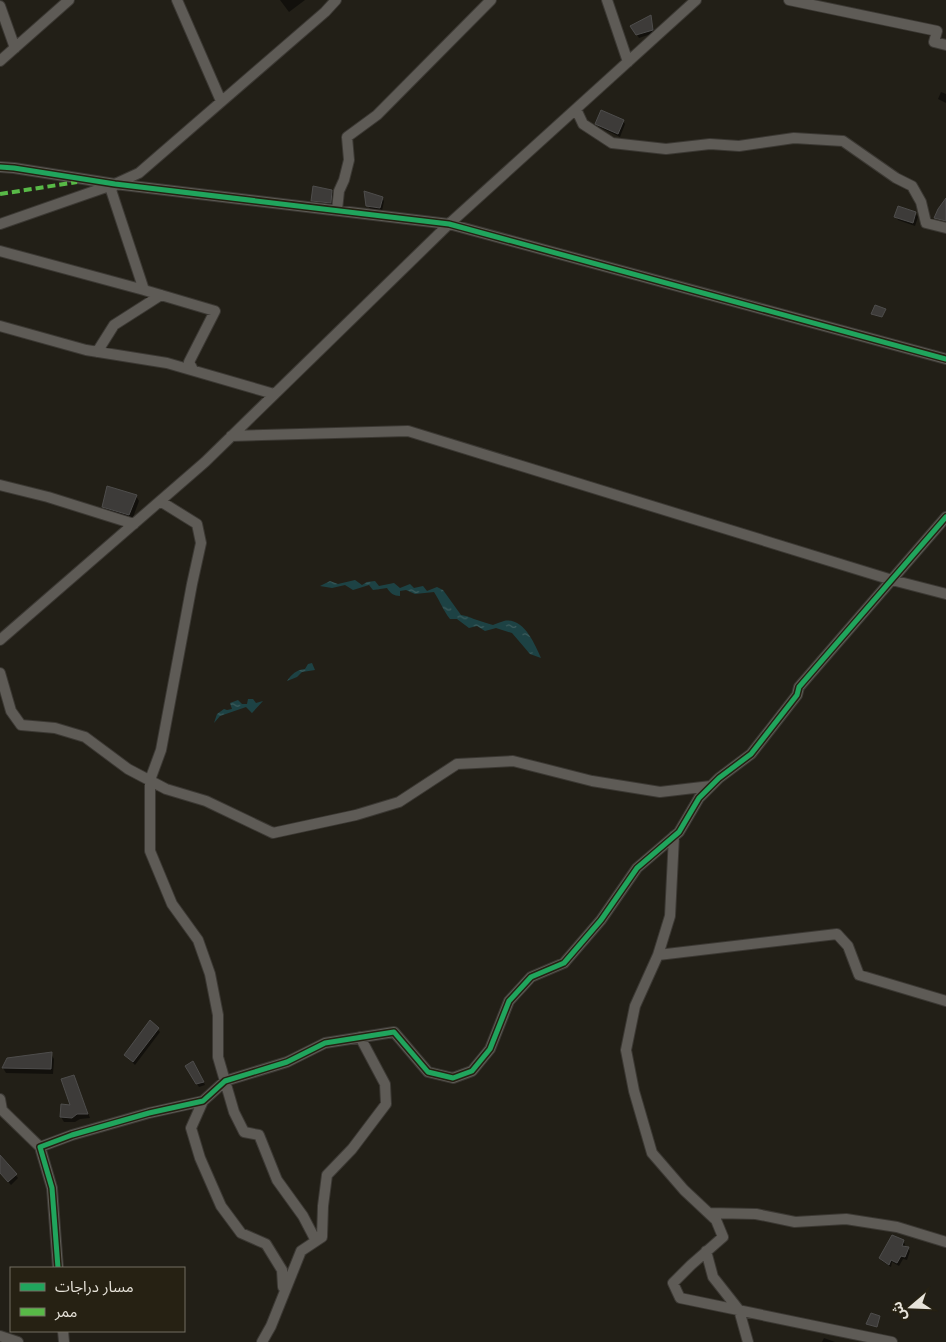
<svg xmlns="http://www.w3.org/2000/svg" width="946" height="1342" font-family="Helvetica,'Noto Sans Arabic',sans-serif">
  <defs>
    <pattern id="water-ripples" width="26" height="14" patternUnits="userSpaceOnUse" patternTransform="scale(1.25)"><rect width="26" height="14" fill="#1d4244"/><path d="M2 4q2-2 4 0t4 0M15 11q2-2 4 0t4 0" fill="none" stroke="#3e5d5e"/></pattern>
  </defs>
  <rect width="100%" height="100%" fill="#221f17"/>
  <path fill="url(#water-ripples)" d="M355 580 362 585 367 582 375 581 379 586 394 583 400 588 410 584 414 588 423 586 427 591 437 587 443 590 461 615C469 616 470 618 477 620 482 622 487 623 493 625 496 624 500 622 504 621 524 617 535 645 541 658L530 654 512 633 496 628 485 631 477 626 469 628 457 619H450C443 610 440 601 434 592L415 594 406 590 400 591V596C394 596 390 593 387 588L373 590 369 585 353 590 345 585 332 588 320 586 330 581 338 584Z
    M312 663 315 670 302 672 297 677 287 681C292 674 296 670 305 669L308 664Z
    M248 699H253L256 703 263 701 252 713 246 707 220 716 214 723 217 714 224 709 227 710 232 709 230 703 238 700 242 704H247Z"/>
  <path fill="#0007" d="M280 0H305L289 12Z
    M651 17 654 33 639 38 632 26Z
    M941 92 946 94V103L938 99Z
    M623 121 625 124 620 137 599 127 597 124Z
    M331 191 333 194 332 206 314 204 312 200Z
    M382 198 384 201 382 211 370 209 368 205Z
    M899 208 916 214 918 217 915 226 898 220 896 217Z
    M136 496 139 501 132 520 107 512 104 507Z
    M151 1022 160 1032 135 1065 126 1056Z
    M51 1054 54 1059 53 1074 6 1073 3 1068Z
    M193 1062 205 1085 199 1087 186 1066Z
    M76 1081 90 1118 80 1119 75 1122H64L61 1117 71 1106Z
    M0 1157 18 1178 11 1185 0 1173Z
    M903 1241 905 1244 904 1248H908L910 1251 907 1260 903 1259 899 1266 892 1262 891 1267 882 1261 880 1258Z
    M824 1338 835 1342H822Z"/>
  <path fill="#3d3b39" stroke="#4e4d4c" d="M651 15 653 30 636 35 630 26Z
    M601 110 624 120 618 134 595 124Z
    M313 186 332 190 331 203 311 201Z
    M364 191 383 197 380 208 366 206Z
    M946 198V221L934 218 938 209Z
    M898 206 916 212 913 223 894 217Z
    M875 305 886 309 882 317 871 314Z
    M107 486 137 495 129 515 102 507Z
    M150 1020 159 1028 133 1062 124 1055Z
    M52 1052 51 1069 2 1068 7 1058Z
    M193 1061 204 1082 196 1084 185 1066Z
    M74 1075 88 1114H77L72 1118 60 1117 61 1104 70 1105 61 1079Z
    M0 1155 17 1174 8 1182 0 1173Z
    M892 1235 904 1240 902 1246 909 1247 905 1257 901 1256 897 1263 891 1260 889 1265 879 1258Z
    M871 1313 880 1316 877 1327 866 1324Z"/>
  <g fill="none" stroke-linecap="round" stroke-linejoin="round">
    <g stroke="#3b3833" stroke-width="12">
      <path id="street" d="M177 0 221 101
        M607 0 628 62
        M789 0 937 31 934 42 946 45
        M0 6 15 48
        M0 61 69 0
        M576 109 583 124 612 143 666 149 710 144 739 146 794 138 843 141 896 178 912 186 921 202 926 223 946 228
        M0 167 14 168 115 184 449 224 946 359
        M337 210 339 191 344 180 349 160 347 137 377 115 491 0
        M0 224 112 185
        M0 251 144 290
        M0 326 86 350 167 363 274 394
        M97 352 114 325 161 295
        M193 370 189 362 215 311 144 290 111 190 115 184 139 173 325 12 336 0
        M231 436 408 431 892 580 946 594
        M0 485 48 497 134 524
        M160 501 197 524 201 543 192 584 161 750 150 780V851L172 904 198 940 210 974 218 1015V1057L234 1112 244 1132 259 1135 277 1180 303 1216 316 1241
        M0 640 205 462 449 224 696 0
        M0 673 11 711 21 725 55 728 85 737 128 769 166 789 206 801 273 833 356 815 399 802 457 764 513 761 592 781 660 792 711 786
        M674 836 670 916 658 955 635 1006 626 1050 634 1091 652 1153 684 1190 716 1220 723 1237 691 1265 673 1283 680 1298 892 1342
        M658 955 837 934 848 946 859 975 946 1001
        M0 1099 2 1110 40 1147
        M203 1101 191 1128 200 1158 221 1206 241 1233 266 1244 282 1270 283 1287
        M709 1213 756 1214 795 1222 846 1219 897 1227 946 1242
        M706 1251 713 1277 739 1310 748 1342
        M58 1268 52 1188 40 1147 72 1135 149 1113 203 1101 225 1081 287 1062 325 1043 394 1032 428 1072 453 1078 472 1071 490 1049 509 1001 531 977 564 963 601 920 637 868 679 832 699 798 719 778 751 754 797 695 799 687 946 517
        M63 1331 64 1342
        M0 1336 18 1342
        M262 1342 271 1326 301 1251 322 1237 323 1206 327 1175 352 1149 386 1104 385 1084 360 1037"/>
    </g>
    <use href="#street" stroke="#5e5b56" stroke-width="10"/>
    <path stroke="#58b947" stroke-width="4" stroke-dasharray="8 4" stroke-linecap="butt" d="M0 194 77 182"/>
    <g stroke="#262113" stroke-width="8">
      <path id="cycleway" d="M0 167 14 168 115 184 449 224 946 359
        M58 1268 52 1188 40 1147 72 1135 149 1113 203 1101 225 1081 287 1062 325 1043 394 1032 428 1072 453 1078 472 1071 490 1049 509 1001 531 977 564 963 601 920 637 868 679 832 699 798 719 778 751 754 797 695 799 687 946 517"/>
    </g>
    <use href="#cycleway" stroke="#20a55d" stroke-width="5"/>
  </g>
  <rect x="10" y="1267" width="175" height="65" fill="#262113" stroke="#736f63"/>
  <rect x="20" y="1283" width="25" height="8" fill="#20a55d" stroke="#736f63"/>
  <text x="55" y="1292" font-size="15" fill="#e7e3da">مسار دراجات</text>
  <rect x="20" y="1308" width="25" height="8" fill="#58b947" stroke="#736f63"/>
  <text x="55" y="1317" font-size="15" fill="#e7e3da">ممر</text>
  <g transform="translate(911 1307) rotate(251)" stroke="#262113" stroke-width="4" paint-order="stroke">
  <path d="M0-4L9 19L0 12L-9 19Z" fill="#e7e3da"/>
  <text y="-8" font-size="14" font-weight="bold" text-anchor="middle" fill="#e7e3da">ش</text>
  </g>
</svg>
